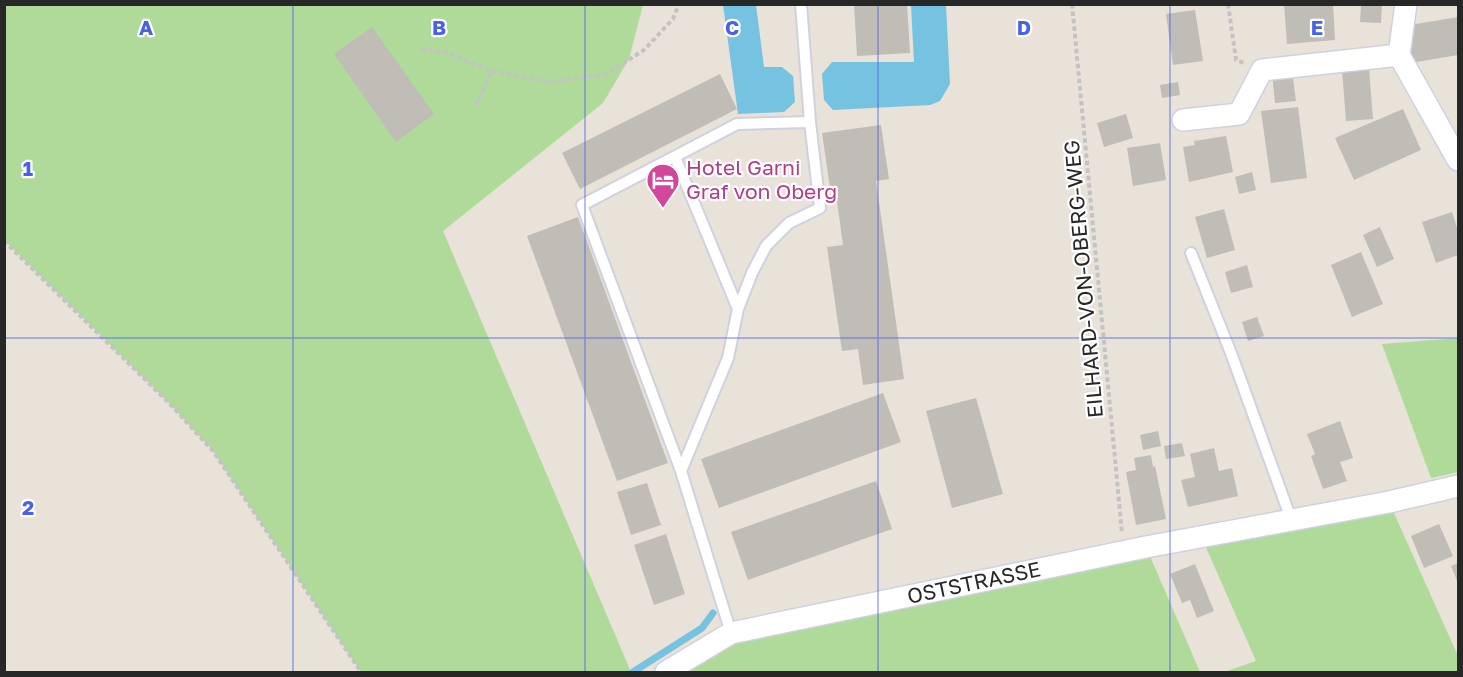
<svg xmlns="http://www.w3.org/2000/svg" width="1463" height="677" font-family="'Golos Text',sans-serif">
  <rect width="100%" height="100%" fill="#e8e2d9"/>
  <path fill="#afda9a" d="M4 5H643L629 59 603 103 443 231 631 672H361L213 451 170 404 5 241Z
    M1458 338V472L1431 478 1382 344Z
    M1389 502 1458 656V672H1224L1256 661 1201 536Z
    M1146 547 1200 672H666L731 633Z"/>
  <path fill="#75c3e1" d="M723 5H756L764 67H782L793 76 795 102 784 112 738 114Z
    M911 5H946L950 84 940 101 930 105 833 110 824 100 822 74 832 62H914Z"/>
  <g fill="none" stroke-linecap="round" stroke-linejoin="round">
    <path stroke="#75c3e1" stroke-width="7" d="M633 672 702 628 713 613"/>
  </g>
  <path fill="#c0bcb6" d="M854 4H907L910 53 857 56Z
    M1284 4H1333L1335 40 1287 44Z
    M1361 5H1382L1381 23 1360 22Z
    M1195 10 1203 61 1173 65 1166 14Z
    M1458 17V55L1411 63 1404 26Z
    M372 27 434 114 396 142 334 54Z
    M1369 68 1373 119 1346 121 1342 70Z
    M1292 71 1296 101 1275 103 1272 73Z
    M720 74 737 109 580 189 562 153Z
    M1178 82 1180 95 1162 98 1160 85Z
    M1298 107 1307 178 1271 183 1261 111Z
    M1403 109 1421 150 1354 180 1335 138Z
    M1126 114 1133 138 1104 147 1097 123Z
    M881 125 889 179 876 181 904 379 863 385 858 349 842 351 827 247 843 245 835 187 830 188 822 133Z
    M1226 136 1233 172 1189 182 1183 147 1195 145 1194 141Z
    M1160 143 1166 180 1133 186 1127 148Z
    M1252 172 1256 190 1239 194 1235 177Z
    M1224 209 1235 250 1207 258 1195 217Z
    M1452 212 1458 231V255L1436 263 1422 222Z
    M578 217 668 463 617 481 527 236Z
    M1380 227 1394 259 1377 267 1363 235Z
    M1361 252 1383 304 1352 317 1331 265Z
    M1247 265 1253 287 1231 293 1225 272Z
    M1257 317 1264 336 1248 341 1242 322Z
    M883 393 901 442 719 508 701 459Z
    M976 398 1003 494 952 508 926 411Z
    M1340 421 1353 458 1340 462 1347 481 1323 489 1311 456 1315 454 1307 434Z
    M1158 431 1161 446 1143 450 1140 435Z
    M1182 443 1185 456 1166 459 1164 446Z
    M1214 448 1219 471 1232 468 1238 496 1188 507 1181 480 1195 477 1190 454Z
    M1151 455 1153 467 1155 466 1166 519 1136 525 1126 472 1136 470 1134 458Z
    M876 481 892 529 748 580 731 532Z
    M647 483 661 525 631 535 617 492Z
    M1439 524 1453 556 1424 568 1411 536Z
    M666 534 685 594 654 605 634 545Z
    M1458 563V583L1451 566Z
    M1195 564 1214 611 1197 618 1190 600 1182 603 1170 574Z"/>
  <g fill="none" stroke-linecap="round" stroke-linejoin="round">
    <g stroke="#cfd1de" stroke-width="14">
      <path id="lane" d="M801 4 810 122
        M675 157 738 309
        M1191 253 1231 353 1291 519
        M681 471 728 358 738 309 752 273 766 246 789 223 820 208 810 122 737 124 582 205 681 471 731 633"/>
    </g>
    <g stroke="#cfd1de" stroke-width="24">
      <path id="street" d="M1406 4 1399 55 1458 160
        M1183 120 1239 114 1262 70 1399 55
        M666 672 731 633 1146 547 1389 502 1458 486"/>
    </g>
    <path stroke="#c3c3c3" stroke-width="4" stroke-dasharray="4.5 3" stroke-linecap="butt" d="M1072 4 1122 533
      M1228 4 1236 60 1244 63
      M421 49 444 52 492 71 549 82 605 75 644 50 673 19 679 4
      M476 105 492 71
      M4 241 170 404 213 451 361 672"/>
    <use href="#lane" stroke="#fff" stroke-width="10"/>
    <use href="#street" stroke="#fff" stroke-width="21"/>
  </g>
  <path fill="none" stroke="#4762e7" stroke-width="1.5" stroke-opacity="0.55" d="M293 4V672M585 4V672M878 4V672M1170 4V672M4 338H1458"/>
  <defs>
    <g id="hotel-pin" transform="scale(1.725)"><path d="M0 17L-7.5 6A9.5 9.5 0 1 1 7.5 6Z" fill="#d1479c" stroke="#fff"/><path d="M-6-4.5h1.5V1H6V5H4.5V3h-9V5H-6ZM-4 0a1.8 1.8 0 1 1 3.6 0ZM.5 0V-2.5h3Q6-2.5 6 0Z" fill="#fff"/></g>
  </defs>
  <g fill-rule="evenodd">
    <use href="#hotel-pin" x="663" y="180"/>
  </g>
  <g text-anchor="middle" stroke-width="4.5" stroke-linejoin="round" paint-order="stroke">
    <g font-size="21" fill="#b23c85" stroke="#fff" text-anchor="start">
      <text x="686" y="175">Hotel Garni<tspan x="686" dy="24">Graf von Oberg</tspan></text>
    </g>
    <g font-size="21" fill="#272727" stroke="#fff">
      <text transform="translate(1084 279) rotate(-95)" y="7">EILHARD-VON-OBERG-WEG</text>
      <text transform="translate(974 583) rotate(-12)" y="7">OSTSTRASSE</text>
    </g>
  </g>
  <g font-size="20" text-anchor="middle" font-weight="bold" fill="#4762e7" stroke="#fff" stroke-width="4.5" stroke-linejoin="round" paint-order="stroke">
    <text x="146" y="35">A</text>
    <text x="439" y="35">B</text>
    <text x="732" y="35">C</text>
    <text x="1024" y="35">D</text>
    <text x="1317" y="35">E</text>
    <text x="28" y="176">1</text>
    <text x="28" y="515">2</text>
  </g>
  <rect width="1463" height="677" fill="none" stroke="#272727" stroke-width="12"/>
</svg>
